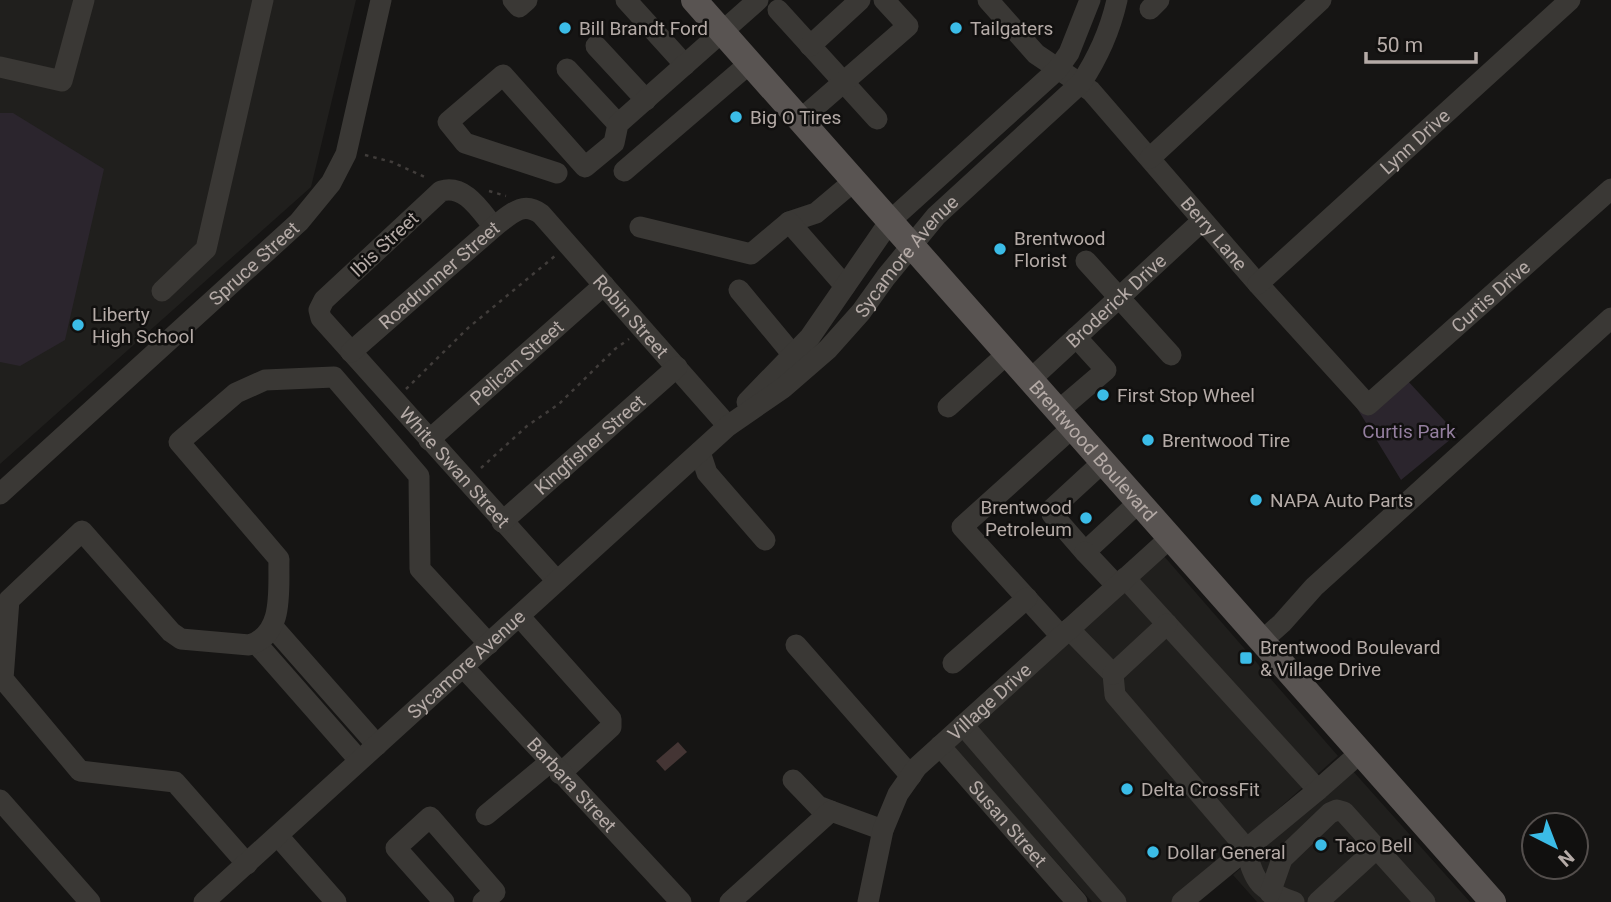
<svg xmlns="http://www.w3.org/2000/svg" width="1611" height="902" font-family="Roboto,sans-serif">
  <rect width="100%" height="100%" fill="#161514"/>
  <path fill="#201f1d" d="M0 0H356L311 187 0 464Z
    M1163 555 1338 756 1173 902H1092L951 745Z
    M1352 770 1470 902H1257L1233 875Z"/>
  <path fill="#2b252d" d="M0 113H13L104 169 65 340 20 366 0 362Z
    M1406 379 1457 434 1401 480 1344 387 1352 397Z"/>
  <path fill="#443534" d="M678 742 687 752 665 771 656 761Z"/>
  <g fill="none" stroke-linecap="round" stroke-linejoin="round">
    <path stroke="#413d3b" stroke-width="2.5" stroke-dasharray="3.5 5" stroke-linecap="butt" d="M365 155 392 162 427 178
      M489 191 506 196
      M406 389 468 328 555 256
      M481 468 527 426 559 404 615 349 629 339"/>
    <g stroke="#3a3835" stroke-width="21">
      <path d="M513 0 519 7 527 0"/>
      <path d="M626 0 685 65"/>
      <path id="s1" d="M988 0 1036 54 1091 91 1258 284 1368 405 1611 189"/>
      <path d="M1150 9 1159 0"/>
      <path d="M778 10 877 119"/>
      <path d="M596 46 646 100"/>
      <path d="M810 46 860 0"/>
      <path d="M0 67 62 81 84 0"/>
      <path d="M567 69 618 124"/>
      <path d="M800 120 908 26 884 0"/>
      <path d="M1150 158 1321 0"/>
      <path d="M624 171 750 63"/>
      <path d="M557 173 465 143 448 122 503 75 585 167 614 143 618 124 758 0"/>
      <path d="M789 222 816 213 854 181"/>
      <path id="s2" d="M494 227C480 210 465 184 441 191L324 300 319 310 321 318 557 581"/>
      <path d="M640 227 751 254 789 222 845 286"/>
      <path d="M1086 261 1171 355"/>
      <path id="s3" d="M1258 284 1570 0"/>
      <path d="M739 290 793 355"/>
      <path d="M162 291 206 249 263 0"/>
      <path id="s4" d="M351 352 494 227C510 215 522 200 541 214L728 426"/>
      <path id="s5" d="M1030 380 1202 221"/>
      <path d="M747 402 810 337 890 221 1057 70 1069 53 1090 0"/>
      <path d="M948 407 1007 354"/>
      <path d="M1058 411 1106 370 1076 337"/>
      <path id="s6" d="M429 440 604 285"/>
      <path d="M700 452 707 473 765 540"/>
      <path d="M1103 462 1052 509V514L1085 552 1139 502"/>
      <path id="s7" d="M0 494 299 222 331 183 346 154 381 0"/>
      <path id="s8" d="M502 522 677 367"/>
      <path d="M1085 552 1117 586"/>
      <path d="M1125 578 1318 790"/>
      <path d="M520 617 611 719V727L560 774"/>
      <path d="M273 627 377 745"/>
      <path d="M1069 629 1113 674 1115 695 1246 848C1253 882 1261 891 1294 902"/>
      <path d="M1061 636 962 527 1073 427"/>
      <path d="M1263 640 1282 623 1314 587 1611 318"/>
      <path d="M256 643 359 760"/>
      <path d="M796 645 911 776"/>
      <path d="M953 663 1027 598"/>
      <path id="s9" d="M464 668 681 902"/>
      <path d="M1113 674 1167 624"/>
      <path d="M963 725 1116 902"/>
      <path id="s10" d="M940 746 1077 902"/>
      <path d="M793 780 818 806 831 811"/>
      <path d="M0 800 90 902"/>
      <path d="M486 815 550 762"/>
      <path d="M278 836 336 902"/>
      <path d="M247 864 175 782 80 771 3 679 9 600 82 531 171 632 181 639 249 645C285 635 278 588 279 559L179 442 236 393 265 380 334 377 419 476 420 569 489 644"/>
      <path d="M1270 893 1282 859 1330 813 1337 810 1344 812 1425 902"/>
      <path id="s11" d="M204 902 728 426 783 388 828 349 861 312 886 277 936 216 1081 83C1099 56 1110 31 1117 0"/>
      <path d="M444 902 396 848 430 817 495 892 483 902"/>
      <path d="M730 902 831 811 883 830"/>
      <path id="s12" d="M868 902 883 830 898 794 917 767 1171 537"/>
      <path d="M1182 902 1318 790 1361 752"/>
      <path d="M1318 902 1377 848"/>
    </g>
    <path stroke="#595452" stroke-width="26" id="s13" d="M694 0 1493 902"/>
  </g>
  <g fill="#3bbce7" stroke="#11100f" stroke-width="2.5">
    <circle cx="565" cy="28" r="7"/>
    <circle cx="956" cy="28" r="7"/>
    <circle cx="736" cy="117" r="7"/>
    <circle cx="1000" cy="249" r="7"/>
    <circle cx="78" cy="325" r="7"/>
    <circle cx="1103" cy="395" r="7"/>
    <circle cx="1148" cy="440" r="7"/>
    <circle cx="1256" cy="500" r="7"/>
    <circle cx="1086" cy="518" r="7"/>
    <rect x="1239" y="651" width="14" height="14" rx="3.5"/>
    <circle cx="1127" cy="789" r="7"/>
    <circle cx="1321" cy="845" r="7"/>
    <circle cx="1153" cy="852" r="7"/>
  </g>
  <g text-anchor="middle" stroke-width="5" stroke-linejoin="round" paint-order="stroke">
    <g font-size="19" fill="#b5aba7" stroke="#11100f" text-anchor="start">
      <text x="579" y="35">Bill Brandt Ford</text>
      <text x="970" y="35">Tailgaters</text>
      <text x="750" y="124">Big O Tires</text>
      <text x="1014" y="245">Brentwood<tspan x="1014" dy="22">Florist</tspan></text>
      <text x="92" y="321">Liberty<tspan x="92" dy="22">High School</tspan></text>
      <text x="1117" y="402">First Stop Wheel</text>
      <text x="1162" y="447">Brentwood Tire</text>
      <text x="1270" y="507">NAPA Auto Parts</text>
      <text x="1072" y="514" text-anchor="end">Brentwood<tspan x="1072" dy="22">Petroleum</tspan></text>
      <text x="1260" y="654">Brentwood Boulevard<tspan x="1260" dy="22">&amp; Village Drive</tspan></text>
      <text x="1141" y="796">Delta CrossFit</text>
      <text x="1335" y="852">Taco Bell</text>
      <text x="1167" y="859">Dollar General</text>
    </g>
    <g font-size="19" fill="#b5aba7" stroke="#11100f">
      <text dy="7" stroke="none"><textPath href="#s3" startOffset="212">Lynn Drive</textPath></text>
      <text dy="7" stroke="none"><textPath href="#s1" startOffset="327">Berry Lane</textPath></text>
      <text transform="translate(384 244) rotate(-43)" y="7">Ibis Street</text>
      <text dy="7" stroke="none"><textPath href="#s11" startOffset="956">Sycamore Avenue</textPath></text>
      <text dy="7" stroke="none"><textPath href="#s7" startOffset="343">Spruce Street</textPath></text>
      <text dy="7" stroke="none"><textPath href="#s4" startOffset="117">Roadrunner Street</textPath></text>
      <text dy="7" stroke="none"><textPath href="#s1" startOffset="721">Curtis Drive</textPath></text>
      <text dy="7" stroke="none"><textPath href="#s5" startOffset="117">Broderick Drive</textPath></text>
      <text dy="7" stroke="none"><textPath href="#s4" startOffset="380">Robin Street</textPath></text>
      <text dy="7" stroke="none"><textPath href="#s6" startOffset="117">Pelican Street</textPath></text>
      <text dy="7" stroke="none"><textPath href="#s8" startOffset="117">Kingfisher Street</textPath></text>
      <text dy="7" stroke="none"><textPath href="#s13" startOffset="602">Brentwood Boulevard</textPath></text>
      <text dy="7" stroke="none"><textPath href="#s2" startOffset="448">White Swan Street</textPath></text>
      <text dy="7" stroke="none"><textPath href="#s11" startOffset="354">Sycamore Avenue</textPath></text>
      <text dy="7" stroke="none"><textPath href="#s12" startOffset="243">Village Drive</textPath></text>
      <text dy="7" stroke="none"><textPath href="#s9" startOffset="159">Barbara Street</textPath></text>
      <text dy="7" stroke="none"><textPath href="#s10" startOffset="103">Susan Street</textPath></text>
    </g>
    <g font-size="19" fill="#947f9f" stroke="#11100f">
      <text x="1409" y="438">Curtis Park</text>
    </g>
  </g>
  <g transform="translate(1555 846) rotate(138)"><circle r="33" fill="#11100f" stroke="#534e4c" stroke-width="2"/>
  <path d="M0-5L12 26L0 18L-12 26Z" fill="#3bbce7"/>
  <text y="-10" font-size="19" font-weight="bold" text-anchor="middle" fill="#b5aba7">N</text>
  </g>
  <path d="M1366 52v10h110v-10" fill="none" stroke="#b5aba7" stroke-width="3.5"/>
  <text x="1376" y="52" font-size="21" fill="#b5aba7" stroke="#11100f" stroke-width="5" paint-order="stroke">50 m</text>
</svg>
